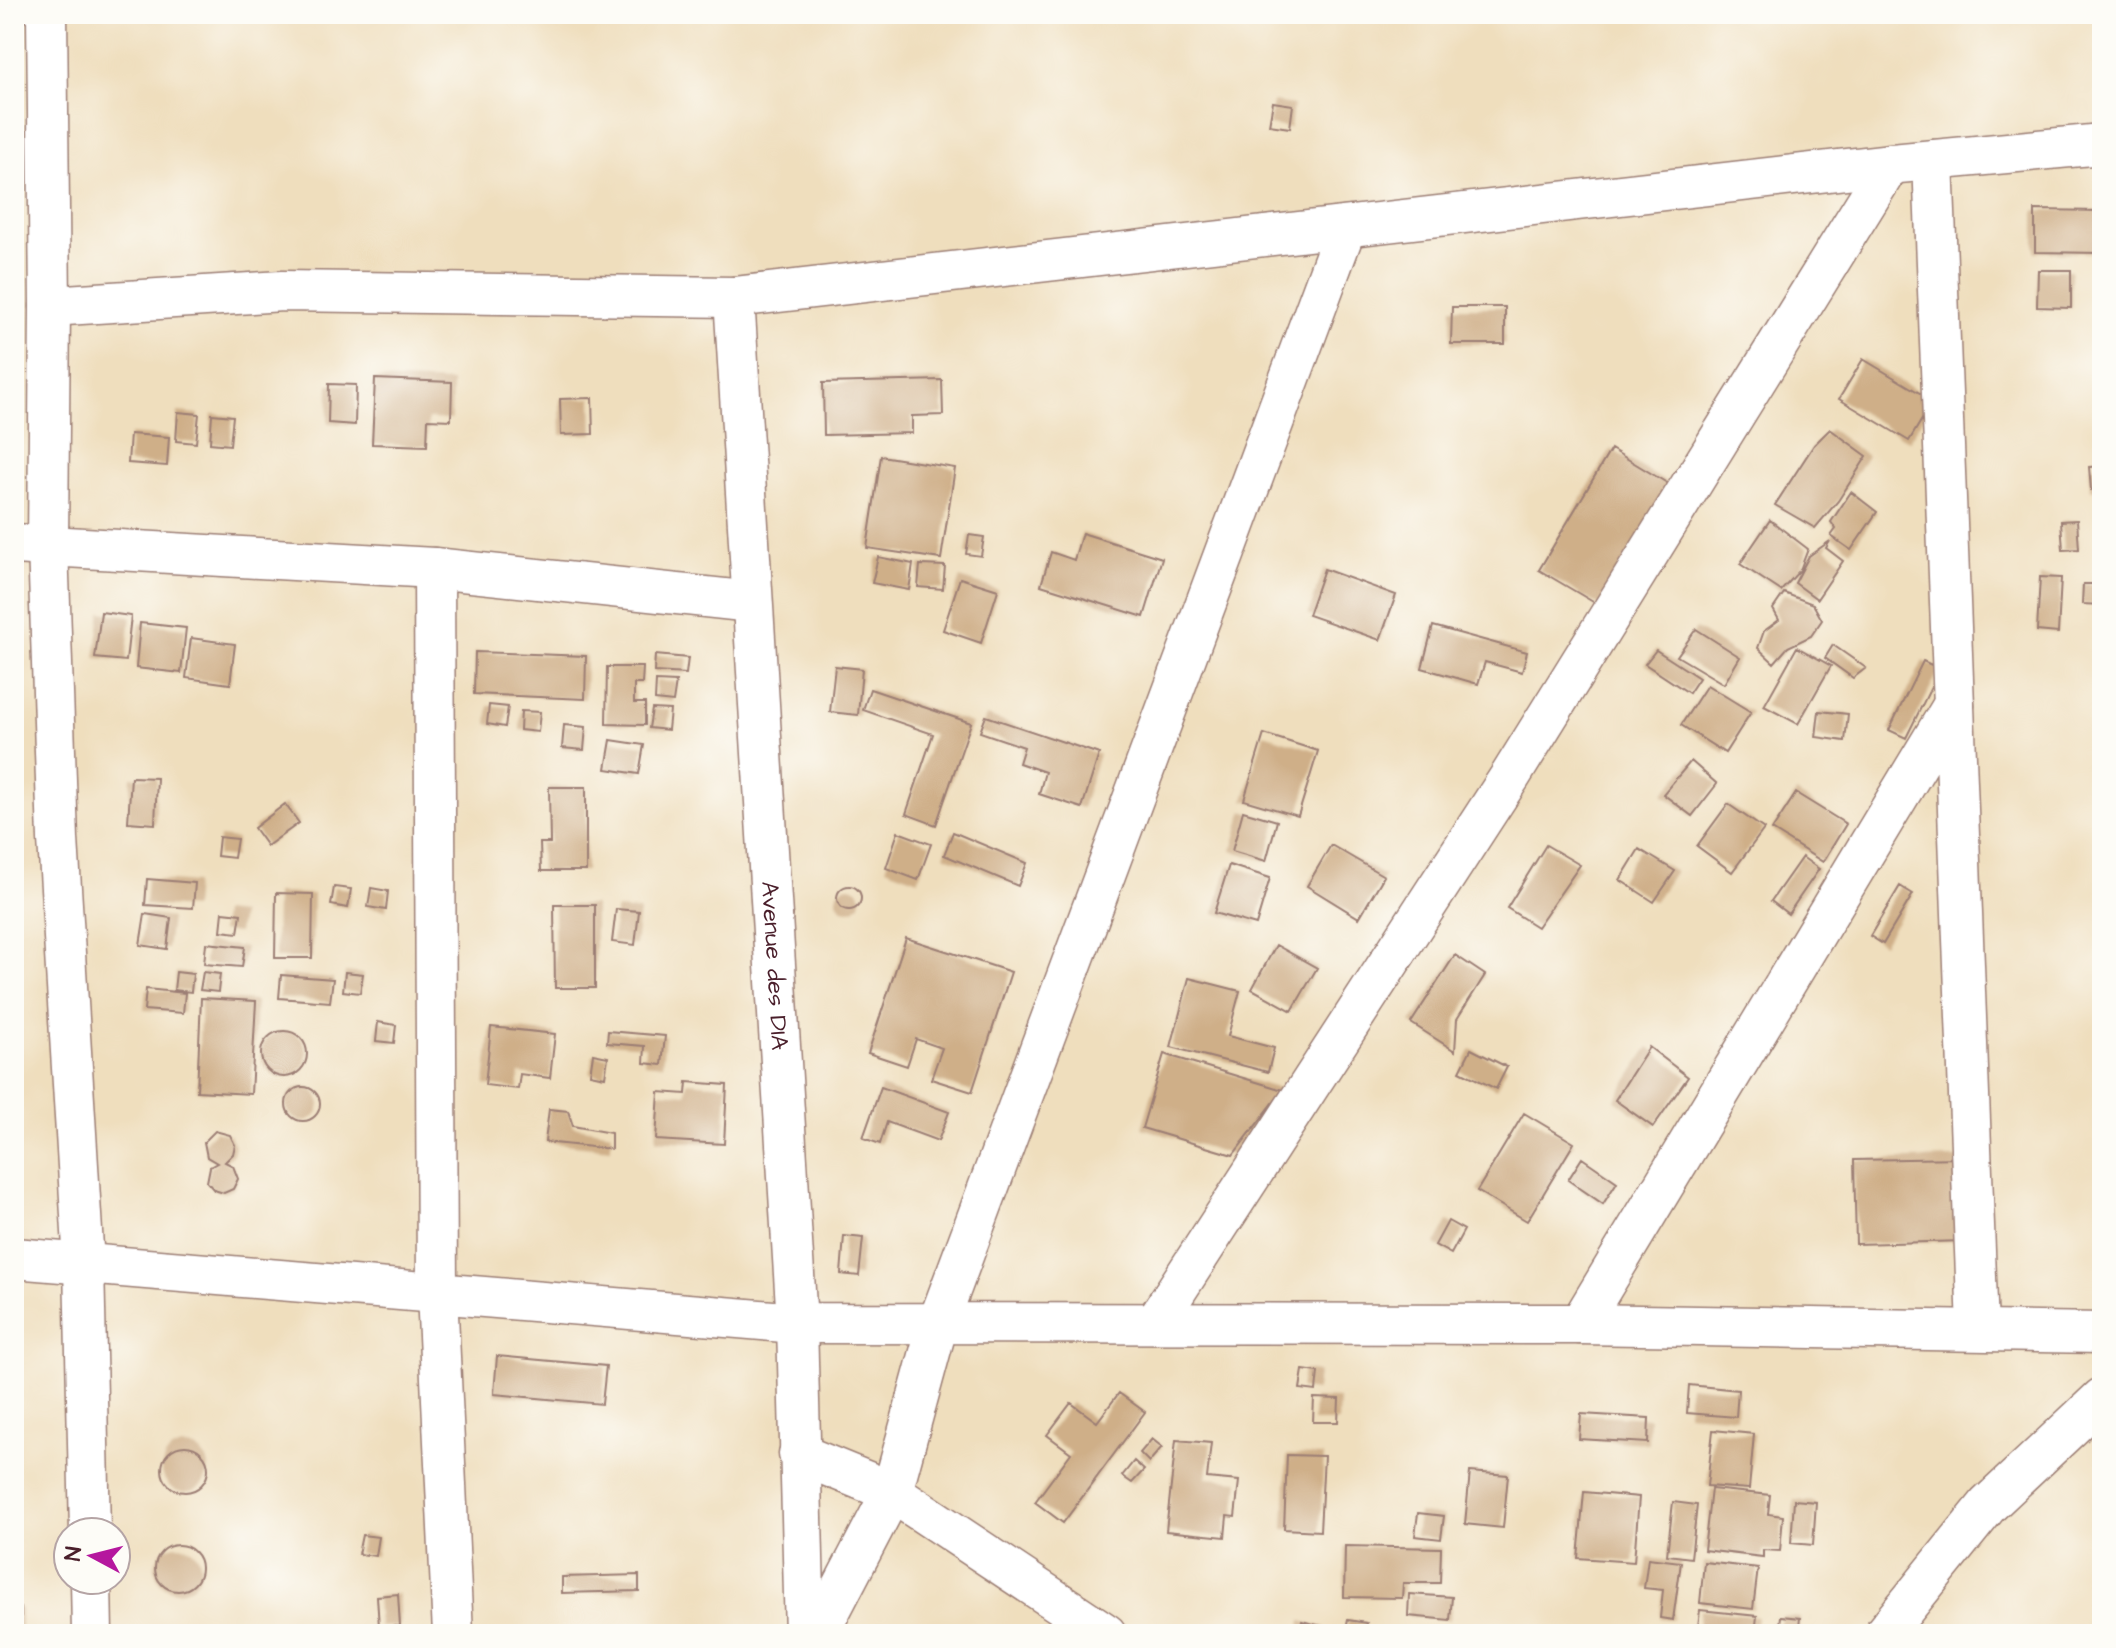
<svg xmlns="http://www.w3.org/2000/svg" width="2116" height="1648" font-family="'Architects Daughter',sans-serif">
  <rect width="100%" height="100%" fill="#fdfcf7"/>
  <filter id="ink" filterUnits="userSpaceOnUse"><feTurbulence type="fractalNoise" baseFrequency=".0125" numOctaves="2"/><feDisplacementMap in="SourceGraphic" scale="16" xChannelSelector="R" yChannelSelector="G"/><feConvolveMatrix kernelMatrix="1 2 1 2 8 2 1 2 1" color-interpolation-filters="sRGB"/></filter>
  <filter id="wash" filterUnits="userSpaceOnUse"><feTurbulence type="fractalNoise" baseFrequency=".006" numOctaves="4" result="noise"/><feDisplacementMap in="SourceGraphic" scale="32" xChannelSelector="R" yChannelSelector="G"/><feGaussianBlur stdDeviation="1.8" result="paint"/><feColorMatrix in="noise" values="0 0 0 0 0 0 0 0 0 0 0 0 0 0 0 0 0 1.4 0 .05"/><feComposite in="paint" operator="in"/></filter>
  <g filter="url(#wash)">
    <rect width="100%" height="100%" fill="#efdebd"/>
    <g id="blocks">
      <path fill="#cfaf88" d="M1273 102 1293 105 1290 128 1269 125Z
        M2035 210 2102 211V253L2035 252Z
        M2038 270H2071V308L2037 307Z
        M1452 307H1505V344H1451Z
        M1863 359 1933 401 1909 441 1839 399Z
        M375 379 452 382 451 420 428 419 427 446 372 444Z
        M942 380 943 415 912 416V433L824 435 823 383Z
        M329 384 356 385 355 425 328 423Z
        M592 398 593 434 561 435 560 399Z
        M178 412 199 414 196 443 176 441Z
        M212 414 233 416 230 445 210 443Z
        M1830 429 1867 456 1838 501 1815 528 1775 505 1814 445Z
        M130 434 169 437 167 466 128 463Z
        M1611 449 1672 486 1600 606 1539 570Z
        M881 456 955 468 941 559 867 548Z
        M2102 466V489L2091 490 2089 467Z
        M1851 492 1877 512 1851 550 1831 536 1836 529 1831 522Z
        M1770 520 1808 549 1800 570 1781 591 1740 564Z
        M2077 520 2079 549 2063 550 2061 521Z
        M1082 533 1162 558 1144 617 1041 585 1051 552 1074 560Z
        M969 535 984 537 981 556 966 554Z
        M1830 541 1826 548 1843 561 1817 599 1795 583 1809 556Z
        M878 557 913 564 909 590 872 583Z
        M920 565 945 566 943 589 918 587Z
        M1324 569 1396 595 1380 640 1308 615Z
        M2040 577 2061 578 2058 633 2037 631Z
        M960 578 998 590 981 643 943 630Z
        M2083 584H2102V605L2082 604Z
        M1784 593 1813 604 1822 620 1811 636 1788 647 1774 663 1758 648 1764 631 1779 620 1773 609Z
        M101 612 131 616 126 661 95 658Z
        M140 623 186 628 181 673 136 668Z
        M1433 626 1527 652 1522 672 1485 662 1478 684 1422 668Z
        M1696 629 1740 657 1724 684 1677 656Z
        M191 638 235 644 230 684 186 678Z
        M1833 645 1866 668 1853 678 1825 658Z
        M1797 647 1831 666 1798 724 1764 706Z
        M1656 650 1699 678 1689 693 1645 664Z
        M475 652 586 656 585 699 474 694Z
        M655 655 688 658 686 674 654 672Z
        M1923 661 1940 669 1906 738 1889 730Z
        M835 666 862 669 858 715 830 712Z
        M607 667H643L642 684H634V703H645V725L606 724Z
        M656 681 676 682 673 702 655 700Z
        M1707 685 1751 712 1725 753 1681 725Z
        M870 689 971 723 936 825 906 814 933 734 863 710Z
        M489 705 508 707 505 727 487 724Z
        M652 709 670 710 668 730 649 728Z
        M521 711 540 712 538 732 520 730Z
        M1819 711 1848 714 1845 741 1816 737Z
        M986 716 1099 754 1082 808 1039 794 1045 772 1019 763 1024 747 980 732Z
        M564 725 586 727 584 750 562 748Z
        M1264 734 1318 751 1298 816 1244 800Z
        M611 740 644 745 639 774 606 769Z
        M1691 761 1717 784 1692 816 1663 794Z
        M131 777 157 778 155 824 128 822Z
        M549 787H586V871H541L540 843H550Z
        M1796 793 1846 824 1823 862 1772 830Z
        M285 804 299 823 267 846 254 828Z
        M1728 804 1764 829 1732 872 1697 846Z
        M1243 811 1277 821 1266 861 1232 851Z
        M898 832 931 844 918 880 886 868Z
        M953 832 1027 863 1018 886 944 855Z
        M219 837 237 839 234 858 217 856Z
        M1331 845 1384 876 1359 918 1307 886Z
        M1546 845 1580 865 1537 927 1507 908Z
        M1639 849 1675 871 1654 902 1620 880Z
        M1802 857 1819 869 1788 914 1771 901Z
        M1229 865 1270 878 1256 925 1214 913Z
        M147 879 195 883 193 908 145 905Z
        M837 898a12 12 0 1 1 24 0a12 12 0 1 1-24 0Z
        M1900 886 1913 894 1883 944 1870 936Z
        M334 887 351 889 348 908 331 905Z
        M371 888 388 891 386 910 368 907Z
        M276 893 313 894 312 958H275Z
        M554 905H595V988H555Z
        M616 909 639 911 635 945 612 942Z
        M223 912 241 914 238 933 221 931Z
        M145 914 171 918 167 949 140 945Z
        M906 938 1011 972 972 1092 931 1079 942 1048 916 1039 907 1066 868 1053Z
        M206 943 245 947 242 967 204 964Z
        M1276 945 1317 968 1292 1011 1252 989Z
        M1455 955 1485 975 1457 1019 1455 1051 1411 1023Z
        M176 972 193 974 191 992 174 990Z
        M203 972 220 974 218 992 200 990Z
        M345 972 363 974 360 993 343 991Z
        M281 975 333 979 330 1002 279 998Z
        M1189 978 1240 991 1228 1036 1274 1048 1268 1072 1171 1047Z
        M146 989 185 993 183 1013 144 1010Z
        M201 998 256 1001 251 1094 197 1091Z
        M378 1022 396 1025 394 1043 376 1041Z
        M491 1027 555 1034 550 1078 520 1074 518 1089 485 1085Z
        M261 1054a23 23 0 1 1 46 0a23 23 0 1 1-46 0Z
        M608 1031 665 1036 662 1065 644 1063 645 1046 607 1043Z
        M1649 1047 1688 1077 1653 1127 1615 1100Z
        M1471 1049 1507 1067 1496 1089 1460 1071Z
        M593 1054 608 1057 605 1077 590 1074Z
        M1164 1054 1283 1090 1233 1155 1142 1128Z
        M687 1082 727 1085 724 1144 656 1140 659 1092 686 1094Z
        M881 1087 949 1112 938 1141 887 1122 880 1144 863 1138Z
        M286 1104a17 17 0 1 1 34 0a17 17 0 1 1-34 0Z
        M549 1109 568 1111 573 1126 611 1133V1149L545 1142Z
        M1524 1113 1574 1143 1527 1221 1477 1191Z
        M215 1131 230 1135 235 1145 233 1154 225 1162 233 1166 238 1179 233 1189 224 1193 214 1190 207 1182 210 1167 217 1163 207 1157 204 1142Z
        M1582 1158 1617 1182 1603 1204 1568 1180Z
        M1962 1158 1964 1241 1856 1244 1854 1160Z
        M1448 1221 1464 1230 1451 1254 1435 1245Z
        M844 1236 863 1238 859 1276 841 1274Z
        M497 1356 606 1366 602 1404 494 1394Z
        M1303 1370 1318 1372 1316 1391 1300 1389Z
        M1689 1385 1738 1390 1736 1417 1687 1413Z
        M1119 1393 1145 1412 1063 1523 1035 1502 1071 1453 1047 1435 1071 1403 1097 1422Z
        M1314 1398 1339 1399 1338 1422H1313Z
        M1581 1414 1649 1418 1648 1443 1579 1439Z
        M1713 1430 1754 1434 1749 1489 1707 1486Z
        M1152 1439 1162 1447 1149 1462 1140 1453Z
        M1176 1440 1211 1443 1207 1478 1239 1481 1235 1517 1227 1516 1225 1537 1166 1531Z
        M162 1469a23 23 0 1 1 46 0a23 23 0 1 1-46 0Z
        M1287 1455 1324 1456 1320 1531 1284 1529Z
        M1134 1461 1144 1470 1132 1483 1122 1476Z
        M1470 1472 1508 1475 1503 1528 1465 1524Z
        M1711 1489 1770 1495 1768 1514 1783 1516 1780 1551 1763 1550V1557L1704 1550Z
        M1584 1492 1639 1497 1634 1562 1578 1558Z
        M1794 1500 1816 1502 1813 1545 1791 1543Z
        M1673 1502 1697 1505 1691 1558 1667 1555Z
        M1418 1513 1444 1516 1441 1539 1415 1536Z
        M362 1535 379 1537 376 1556 358 1554Z
        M155 1568a23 23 0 1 1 46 0a23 23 0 1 1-46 0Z
        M1345 1546 1441 1548 1440 1583H1403L1402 1598 1344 1597Z
        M1648 1558 1681 1562 1673 1620 1660 1618 1663 1590 1644 1588Z
        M1704 1562 1758 1568 1753 1609 1700 1603Z
        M639 1575V1591L562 1593V1577Z
        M398 1594 400 1626 379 1627 377 1596Z
        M1409 1594 1452 1597 1450 1620 1408 1616Z
        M14 1608H21V1634H14Z
        M1700 1610 1757 1616 1755 1634H1697Z
        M1781 1616 1800 1618 1798 1634H1779Z
        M1348 1620 1367 1623 1365 1634H1345Z
        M1302 1621 1325 1627 1324 1634H1299Z"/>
    </g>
  </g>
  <g filter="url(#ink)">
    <use href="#blocks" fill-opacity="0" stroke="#9c7e74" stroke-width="2"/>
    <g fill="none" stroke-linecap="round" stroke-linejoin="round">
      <g stroke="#9c7e74" stroke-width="43">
        <g id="minor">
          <path d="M47 14 50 306 48 546 58 839 84 1264 90 1532"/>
          <path d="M1933 160 1978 1329"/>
          <path id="s1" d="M734 297 797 1323 805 1634"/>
          <path d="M50 306 282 291 734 297 1890 164 2102 144"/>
          <path d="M14 544 434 568 752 602"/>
          <path d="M434 568 437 1293 453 1634"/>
          <path d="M14 1258 797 1323 1580 1324 2102 1333"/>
          <path d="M1155 1323 1511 775 1890 164"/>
          <path d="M1580 1324 1954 704"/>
          <path d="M799 1454 892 1492 1106 1634"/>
          <path d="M91 1580 92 1634"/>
          <path d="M818 1634 892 1492 938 1323 1346 227"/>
          <path d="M1884 1634 1988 1505 2102 1398"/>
        </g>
      </g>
      <use href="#minor" stroke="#fff" stroke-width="40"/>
    </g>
  </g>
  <g text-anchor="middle" stroke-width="6" stroke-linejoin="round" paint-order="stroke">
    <g font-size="24" fill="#4a1f2b" stroke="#fdfcf7">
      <text dy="8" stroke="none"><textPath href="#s1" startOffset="670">Avenue des DIA</textPath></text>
    </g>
  </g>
  <rect width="2116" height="1648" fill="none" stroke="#fdfcf7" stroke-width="48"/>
  <g transform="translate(92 1556) rotate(277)"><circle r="38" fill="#fdfcf7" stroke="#b5a4a5" stroke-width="2"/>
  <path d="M0-6L14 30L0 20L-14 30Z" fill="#b5179e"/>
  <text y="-12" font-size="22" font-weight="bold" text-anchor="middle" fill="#4a1f2b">N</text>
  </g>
</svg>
